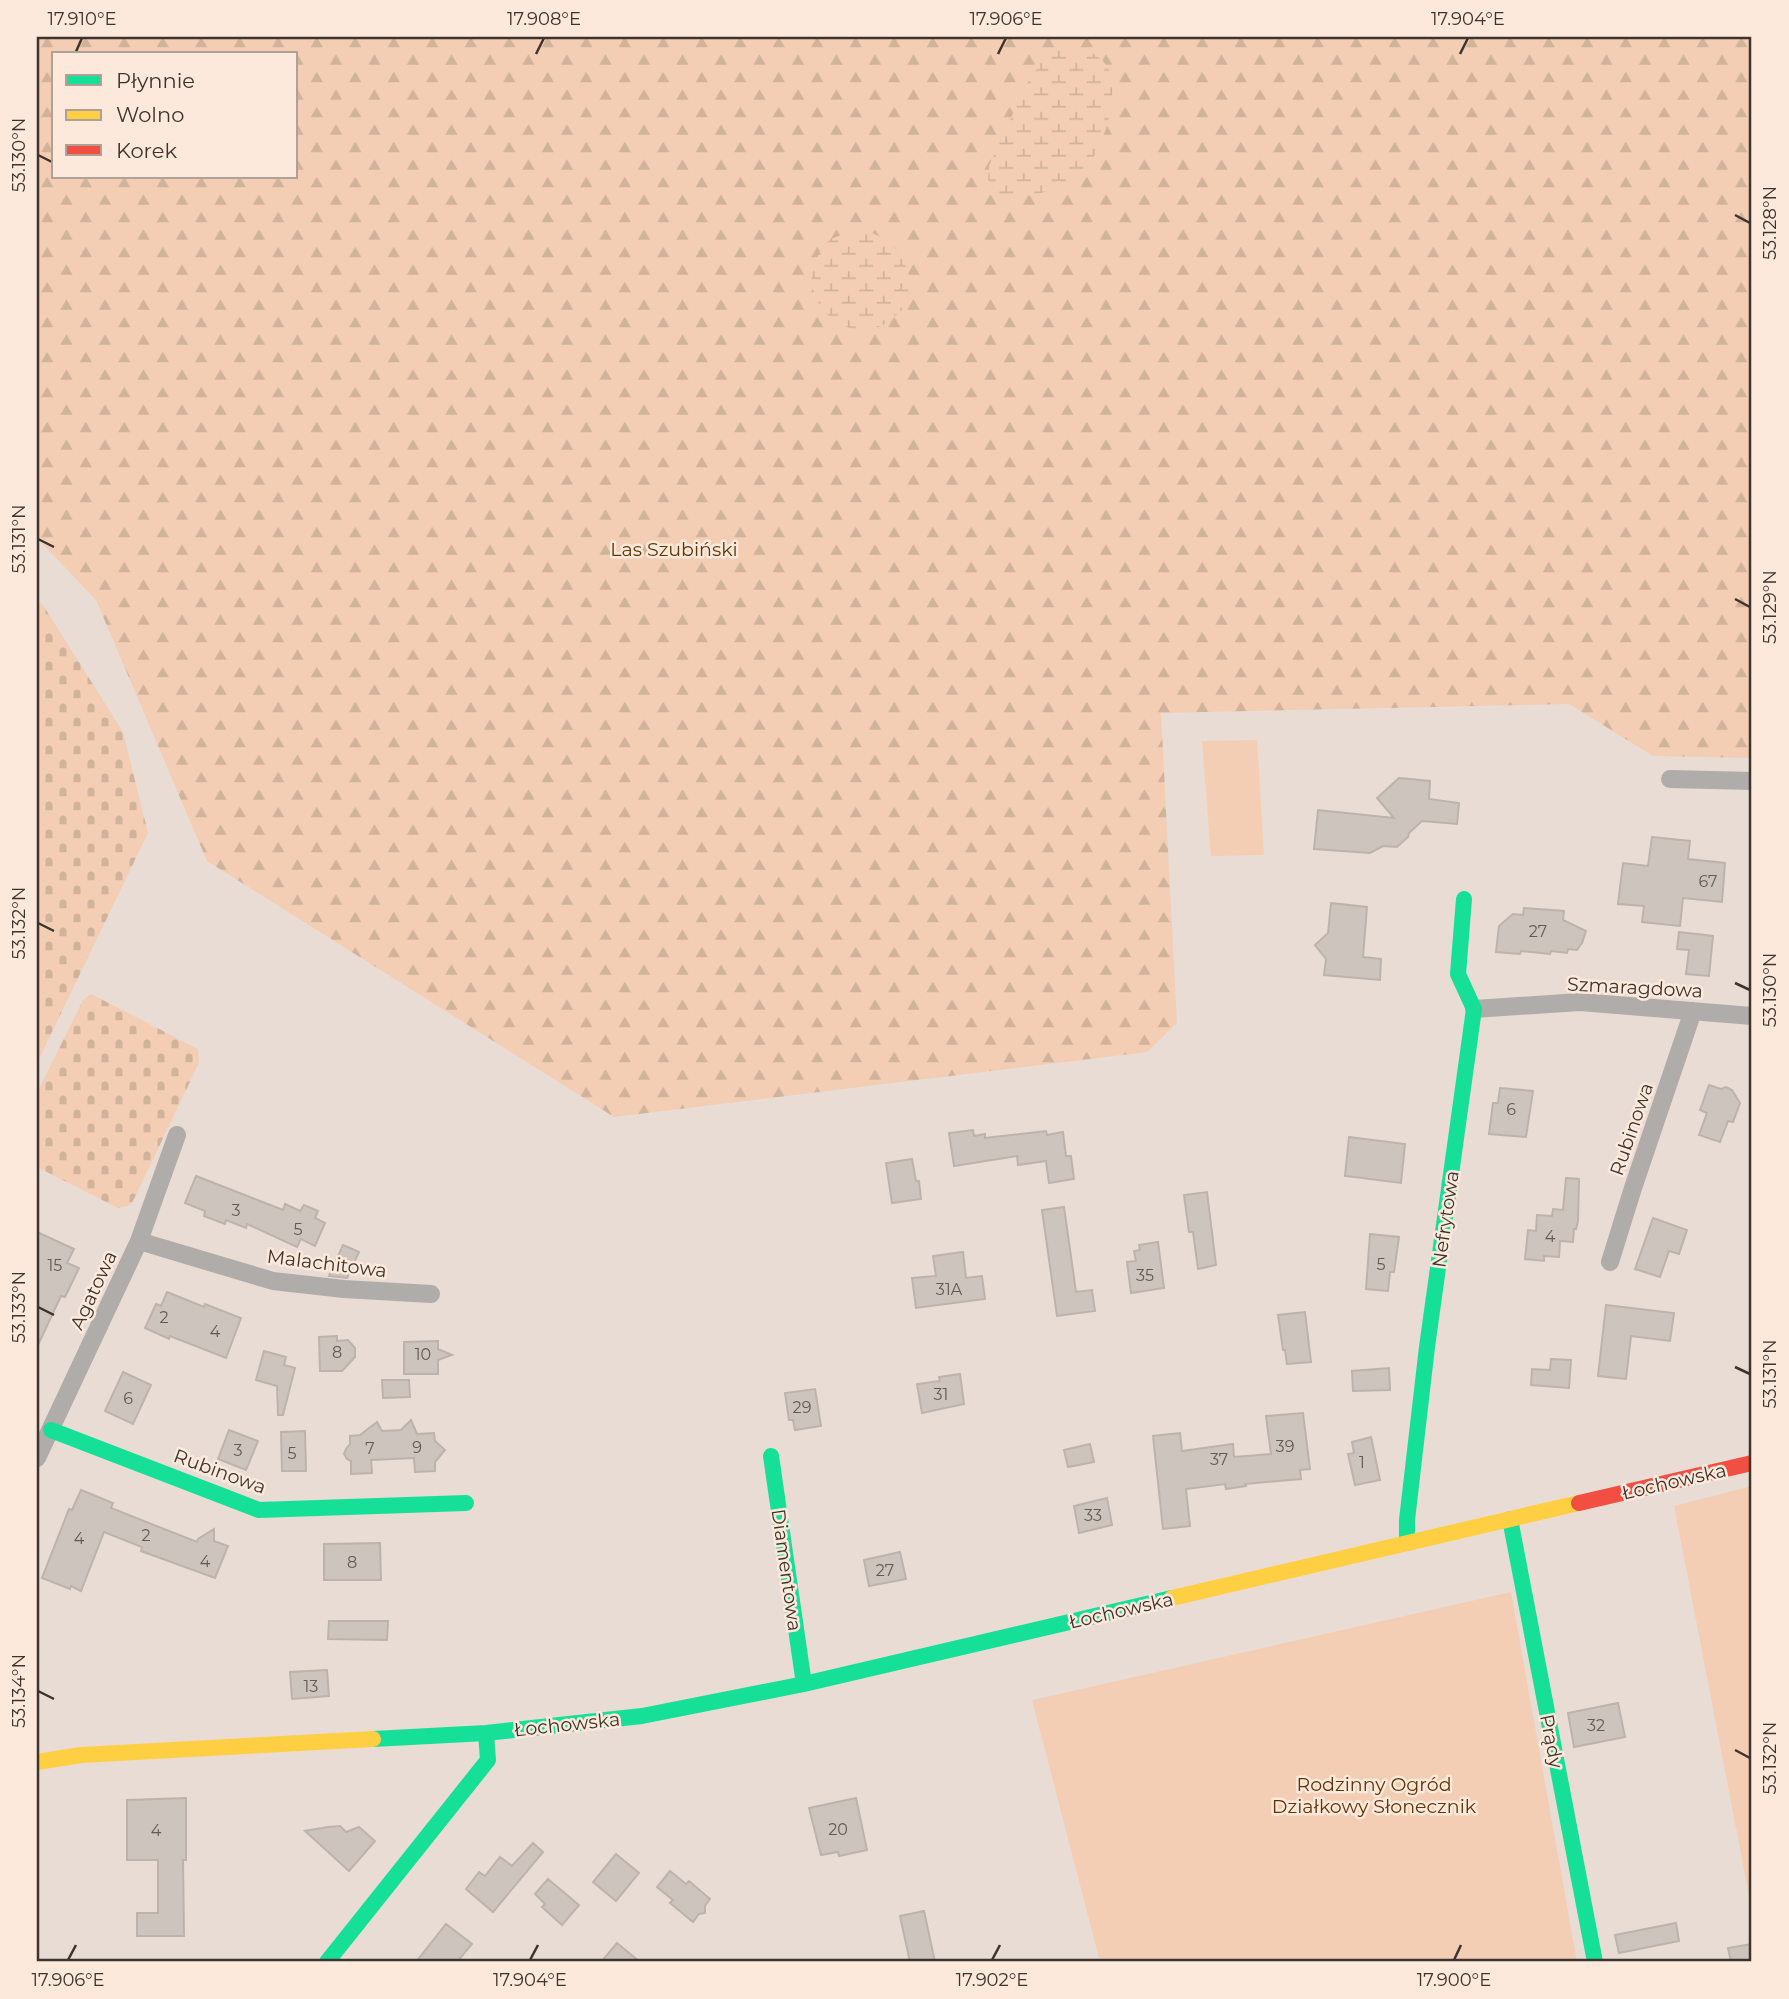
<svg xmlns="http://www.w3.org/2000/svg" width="1789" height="1999" font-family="Montserrat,sans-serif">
  <defs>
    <pattern id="forest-firs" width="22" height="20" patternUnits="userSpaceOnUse" patternTransform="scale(1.75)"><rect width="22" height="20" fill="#f3ceb4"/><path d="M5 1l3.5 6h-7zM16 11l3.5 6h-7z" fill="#d1b29b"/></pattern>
    <pattern id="wetland-marsh" width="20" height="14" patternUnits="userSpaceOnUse" patternTransform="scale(1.75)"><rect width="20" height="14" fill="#f3ceb4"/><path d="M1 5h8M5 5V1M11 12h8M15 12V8" fill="none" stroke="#d1b29b"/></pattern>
    <pattern id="cemetery-stones" width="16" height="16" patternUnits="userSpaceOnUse" patternTransform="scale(1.75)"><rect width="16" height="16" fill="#f3ceb4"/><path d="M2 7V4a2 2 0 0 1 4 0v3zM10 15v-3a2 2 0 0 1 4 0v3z" fill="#d1b29b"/></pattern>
  </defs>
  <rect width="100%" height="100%" fill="#e9dcd4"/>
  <path fill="url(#forest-firs)" fill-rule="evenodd" d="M37 37H1752V758L1653 756 1569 704 1161 713 1177 1023 1147 1052 614 1117 207 861 96 600 37 538ZM54 54H296V177H54Z"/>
  <path fill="url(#wetland-marsh)" d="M1059 46C1076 46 1096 50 1107 66 1122 92 1103 153 1082 172 1071 183 1058 187 1044 192 1032 195 1012 200 1001 195 997 192 992 188 988 185L989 166 1026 85 1045 56Z
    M870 232C876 235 883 238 889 243 906 256 916 285 906 305 904 309 898 313 895 316 856 356 793 303 817 258 819 254 822 247 825 244 829 239 843 234 849 233 855 231 864 232 870 232Z"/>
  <path fill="url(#cemetery-stones)" d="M37 600 43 605 123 732 148 833 37 1063Z
    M91 994 198 1049 199 1063 133 1201 128 1206 118 1208 37 1167V1093L83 1000Z"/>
  <path fill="#f3ceb4" d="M1257 740 1264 855 1211 856 1202 741Z
    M1752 1486V1911L1674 1506Z
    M1511 1592 1577 1962H1100L1032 1700Z"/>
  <path fill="#cec4be" stroke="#bdb3ad" stroke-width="2" d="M1399 778 1430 781 1429 799 1459 803 1457 824 1422 821 1409 833 1408 837 1397 847 1383 846 1370 853 1314 849 1318 810 1394 818 1377 798Z
    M1652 837 1690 841 1688 859 1725 863 1722 902 1683 898 1680 926 1642 922 1644 906 1618 904 1623 863 1648 866Z
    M1331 903 1367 907 1363 957 1381 959 1380 980 1324 975 1326 959 1315 945 1328 933Z
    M1524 908 1564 911 1563 920 1586 931 1582 943 1577 950 1568 949 1567 953 1551 951 1550 954 1521 951 1520 954 1496 952 1499 926 1513 914 1523 915Z
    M1679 932 1713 936 1709 976 1686 974 1689 950 1677 949Z
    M1709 1085 1721 1089 1726 1087 1732 1090 1740 1103 1733 1122 1728 1121 1720 1142 1699 1135 1707 1113 1700 1110Z
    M1500 1088 1533 1091 1526 1137 1489 1134 1493 1103H1498Z
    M973 1130 974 1136 985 1134V1138L1046 1131 1047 1135 1063 1132 1066 1156H1071L1074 1179 1049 1183 1046 1161 1018 1165 1017 1156 954 1166 949 1133Z
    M1349 1137 1405 1144 1401 1183 1345 1176Z
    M912 1159 916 1181H919L921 1199 892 1203 886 1163Z
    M196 1176 283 1210 285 1204 300 1211 304 1205 318 1211 315 1218 325 1223 315 1246 301 1239 297 1247 247 1224 246 1228 226 1220 225 1224 204 1216 205 1211 185 1203Z
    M1566 1178 1579 1179 1578 1221 1576 1229H1574L1573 1242 1560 1241 1559 1257 1544 1256V1261L1525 1259 1528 1230 1536 1231 1537 1215 1552 1216 1553 1209 1563 1210Z
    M1207 1192 1216 1265 1198 1269 1193 1232H1189L1184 1195Z
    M1064 1207 1076 1292 1092 1290 1095 1311 1057 1316 1042 1210Z
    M1653 1218 1687 1230 1679 1254 1669 1251 1660 1277 1635 1269Z
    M37 1232 74 1249 67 1263 79 1268 65 1297 61 1296 37 1347Z
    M1370 1234 1399 1237 1394 1272H1390L1388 1291 1366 1289Z
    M1158 1242 1164 1288 1131 1293 1127 1262 1136 1261 1134 1251 1140 1250 1139 1245Z
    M343 1245 359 1252 347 1278 329 1276Z
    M963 1252 966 1278 982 1276 985 1299 916 1308 912 1278 936 1276 933 1256Z
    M167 1292 204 1307 205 1304 241 1318 226 1358 170 1336 169 1339 145 1328 156 1304 161 1306Z
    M1606 1305 1674 1313 1670 1341 1631 1336 1626 1379 1598 1376Z
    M1305 1312 1311 1362 1287 1364 1285 1350H1283L1278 1315Z
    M337 1336V1341L348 1340 355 1348V1357L342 1371H320L319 1337Z
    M438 1341V1349L452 1355 438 1360V1374H404V1342Z
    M264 1351 286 1357 284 1365 295 1368 283 1415H278L277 1386 256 1380Z
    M1551 1359 1571 1360 1569 1388 1531 1385 1532 1369 1550 1370Z
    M1389 1368 1390 1390 1353 1391 1352 1371Z
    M123 1372 151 1385 133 1424 105 1411Z
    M960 1374 964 1404 922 1413 917 1384 940 1381 939 1377Z
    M382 1380H409L410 1397 383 1398Z
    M815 1389 821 1426 795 1430 793 1420H789L785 1393Z
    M1303 1413 1310 1469 1300 1470 1301 1479 1245 1484 1246 1486 1226 1489 1225 1484 1186 1489 1190 1526 1163 1529 1153 1436 1180 1433 1182 1451 1233 1444 1234 1457 1271 1454 1266 1416Z
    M411 1420 417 1434 434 1433 435 1441 445 1450 435 1462V1471L415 1472 414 1458 371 1460 372 1473 351 1474V1461L347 1459 344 1454 346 1449 350 1444V1436L360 1435 377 1422 382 1431 401 1430Z
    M229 1430 258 1441 246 1470 218 1459Z
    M305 1431 306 1471H282L281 1432Z
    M1371 1437 1380 1480 1355 1485 1348 1454 1354 1453 1352 1442Z
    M1090 1444 1094 1462 1068 1467 1064 1450Z
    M81 1490 113 1503 111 1508 197 1542 198 1539 214 1529V1541L228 1546 215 1578 141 1551 142 1547 104 1532 81 1591 71 1586 70 1589 42 1578 69 1509 72 1510Z
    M1107 1498 1112 1525 1079 1533 1074 1506Z
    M380 1543 381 1580H324V1544Z
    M900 1552 906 1579 869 1586 864 1560Z
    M329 1621H388L387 1640 328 1639Z
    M327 1670 329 1696 292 1699 290 1672Z
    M1618 1703 1625 1737 1574 1747 1568 1713Z
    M186 1798V1860H183L184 1936H137V1913H158V1860H127V1800Z
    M856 1798 867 1850 839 1856 838 1852 821 1855 809 1808Z
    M340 1826 346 1832 359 1827 375 1841 349 1871 305 1831 328 1827Z
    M533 1843 543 1852 493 1912 466 1889 479 1872 485 1876 500 1857 512 1866Z
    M616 1854 639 1873 616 1901 593 1882Z
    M670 1871 686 1884 689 1881 710 1899 705 1906V1913L699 1914 693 1922 670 1903 673 1900 657 1887Z
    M548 1879 579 1905 562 1925 542 1907 545 1904 535 1894Z
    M924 1911 935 1962H910L900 1916Z
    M1676 1923 1679 1941 1619 1953 1615 1935Z
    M446 1924 472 1944 457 1962H416Z
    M617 1943 640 1962H601Z
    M1752 1944V1962H1731L1728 1948Z"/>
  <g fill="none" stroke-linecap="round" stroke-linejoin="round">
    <path stroke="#b0aca9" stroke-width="18" d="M1670 779 1752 781
      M1474 1009 1580 1002 1752 1016
      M139 1241 273 1281 344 1289 431 1294
      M1610 1262 1633 1188 1693 1011
      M37 1458 139 1241 177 1135"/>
    <path stroke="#16e098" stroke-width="16" d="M51 1430 259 1510 466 1503
      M771 1456 804 1684
      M1510 1519 1595 1962
      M1407 1543V1520L1427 1347 1474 1009 1458 974 1464 899
      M373 1739 486 1733 642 1716 804 1684 1172 1598
      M327 1962 488 1760 486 1733"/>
    <path stroke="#ffcf43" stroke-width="16" d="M1172 1598 1579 1503
      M37 1762 81 1755 373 1739"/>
    <path stroke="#f24e42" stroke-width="16" d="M1579 1503 1752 1463"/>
  </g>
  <path fill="none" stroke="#3c342d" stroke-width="2.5" d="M75 54 82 38M536 54 544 38M998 54 1006 38M1460 54 1468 38M38 155 54 163M1735 215 1750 223M38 539 54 547M1735 599 1750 607M38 923 54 931M1735 983 1750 990M38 1307 54 1315M1735 1367 1750 1374M38 1691 54 1699M1735 1750 1750 1758M68 1960 76 1945M530 1960 538 1945M992 1960 1000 1945M1454 1960 1461 1945"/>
  <g text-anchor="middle" stroke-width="5" stroke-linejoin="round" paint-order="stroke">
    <g font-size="16" fill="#635a54">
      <text x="1708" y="887">67</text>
      <text x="1538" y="937">27</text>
      <text x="1511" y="1115">6</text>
      <text x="236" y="1216">3</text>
      <text x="298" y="1235">5</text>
      <text x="1550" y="1242">4</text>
      <text x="1381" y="1270">5</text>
      <text x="55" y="1271">15</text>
      <text x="1145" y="1281">35</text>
      <text x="949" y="1295">31A</text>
      <text x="164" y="1323">2</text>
      <text x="215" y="1337">4</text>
      <text x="337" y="1358">8</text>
      <text x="423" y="1360">10</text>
      <text x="941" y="1400">31</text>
      <text x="128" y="1404">6</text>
      <text x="802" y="1413">29</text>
      <text x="1285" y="1452">39</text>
      <text x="417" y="1453">9</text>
      <text x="370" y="1454">7</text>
      <text x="238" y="1456">3</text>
      <text x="292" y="1459">5</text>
      <text x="1219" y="1465">37</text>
      <text x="1362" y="1468">1</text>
      <text x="1093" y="1521">33</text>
      <text x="146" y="1541">2</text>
      <text x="79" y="1544">4</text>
      <text x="205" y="1567">4</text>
      <text x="352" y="1568">8</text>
      <text x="885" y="1576">27</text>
      <text x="311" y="1692">13</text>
      <text x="1596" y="1731">32</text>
      <text x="838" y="1835">20</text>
      <text x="156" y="1836">4</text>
    </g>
    <g font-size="19" fill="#663506" stroke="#fce9dc">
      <text x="674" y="556">Las Szubiński</text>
      <text x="1374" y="1791">Rodzinny Ogród<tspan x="1374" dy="22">Działkowy Słonecznik</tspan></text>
    </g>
    <g font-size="19" fill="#3c342d" stroke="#fce9dc">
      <text transform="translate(1635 987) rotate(3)" y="7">Szmaragdowa</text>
      <text transform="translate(1631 1129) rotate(-71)" y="7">Rubinowa</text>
      <text transform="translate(1445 1219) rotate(-82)" y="7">Nefrytowa</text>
      <text transform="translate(327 1263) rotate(7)" y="7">Malachitowa</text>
      <text transform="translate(93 1290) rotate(-65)" y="7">Agatowa</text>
      <text transform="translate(220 1471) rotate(20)" y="7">Rubinowa</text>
      <text transform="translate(1674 1481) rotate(-13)" y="7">Łochowska</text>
      <text transform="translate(787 1570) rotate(82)" y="7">Diamentowa</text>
      <text transform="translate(1121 1610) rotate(-13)" y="7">Łochowska</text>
      <text transform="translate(567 1724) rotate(-6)" y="7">Łochowska</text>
      <text transform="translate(1552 1741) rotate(79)" y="7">Prądy</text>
    </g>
  </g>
  <rect width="1789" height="1999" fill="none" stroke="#fce9dc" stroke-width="77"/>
  <rect x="52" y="52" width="245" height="126" fill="#fce9dc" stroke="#afa196" stroke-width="2"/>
  <rect x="66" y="75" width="35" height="10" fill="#16e098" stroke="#afa196" stroke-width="2"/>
  <text x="116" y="88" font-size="21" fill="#3c342d">Płynnie</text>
  <rect x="66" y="110" width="35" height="10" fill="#ffcf43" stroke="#afa196" stroke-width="2"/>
  <text x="116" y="122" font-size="21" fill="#3c342d">Wolno</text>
  <rect x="66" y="145" width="35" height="10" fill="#f24e42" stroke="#afa196" stroke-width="2"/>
  <text x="116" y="158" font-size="21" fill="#3c342d">Korek</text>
  <rect x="38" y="38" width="1712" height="1922" fill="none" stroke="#3c342d" stroke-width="2.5"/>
  <g font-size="18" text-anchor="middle" fill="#3c342d">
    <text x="82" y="25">17.910°E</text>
    <text x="544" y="25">17.908°E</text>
    <text x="1006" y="25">17.906°E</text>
    <text x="1468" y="25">17.904°E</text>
    <text transform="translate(19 155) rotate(-90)" y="6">53.130°N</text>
    <text transform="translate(1770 223) rotate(-90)" y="6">53.128°N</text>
    <text transform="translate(19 539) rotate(-90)" y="6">53.131°N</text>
    <text transform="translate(1770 607) rotate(-90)" y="6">53.129°N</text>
    <text transform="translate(19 923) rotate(-90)" y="6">53.132°N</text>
    <text transform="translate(1770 990) rotate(-90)" y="6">53.130°N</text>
    <text transform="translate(19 1307) rotate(-90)" y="6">53.133°N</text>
    <text transform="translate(1770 1374) rotate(-90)" y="6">53.131°N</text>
    <text transform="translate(19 1691) rotate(-90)" y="6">53.134°N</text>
    <text transform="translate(1770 1758) rotate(-90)" y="6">53.132°N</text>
    <text x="68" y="1986">17.906°E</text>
    <text x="530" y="1986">17.904°E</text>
    <text x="992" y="1986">17.902°E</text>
    <text x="1454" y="1986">17.900°E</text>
  </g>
</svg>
